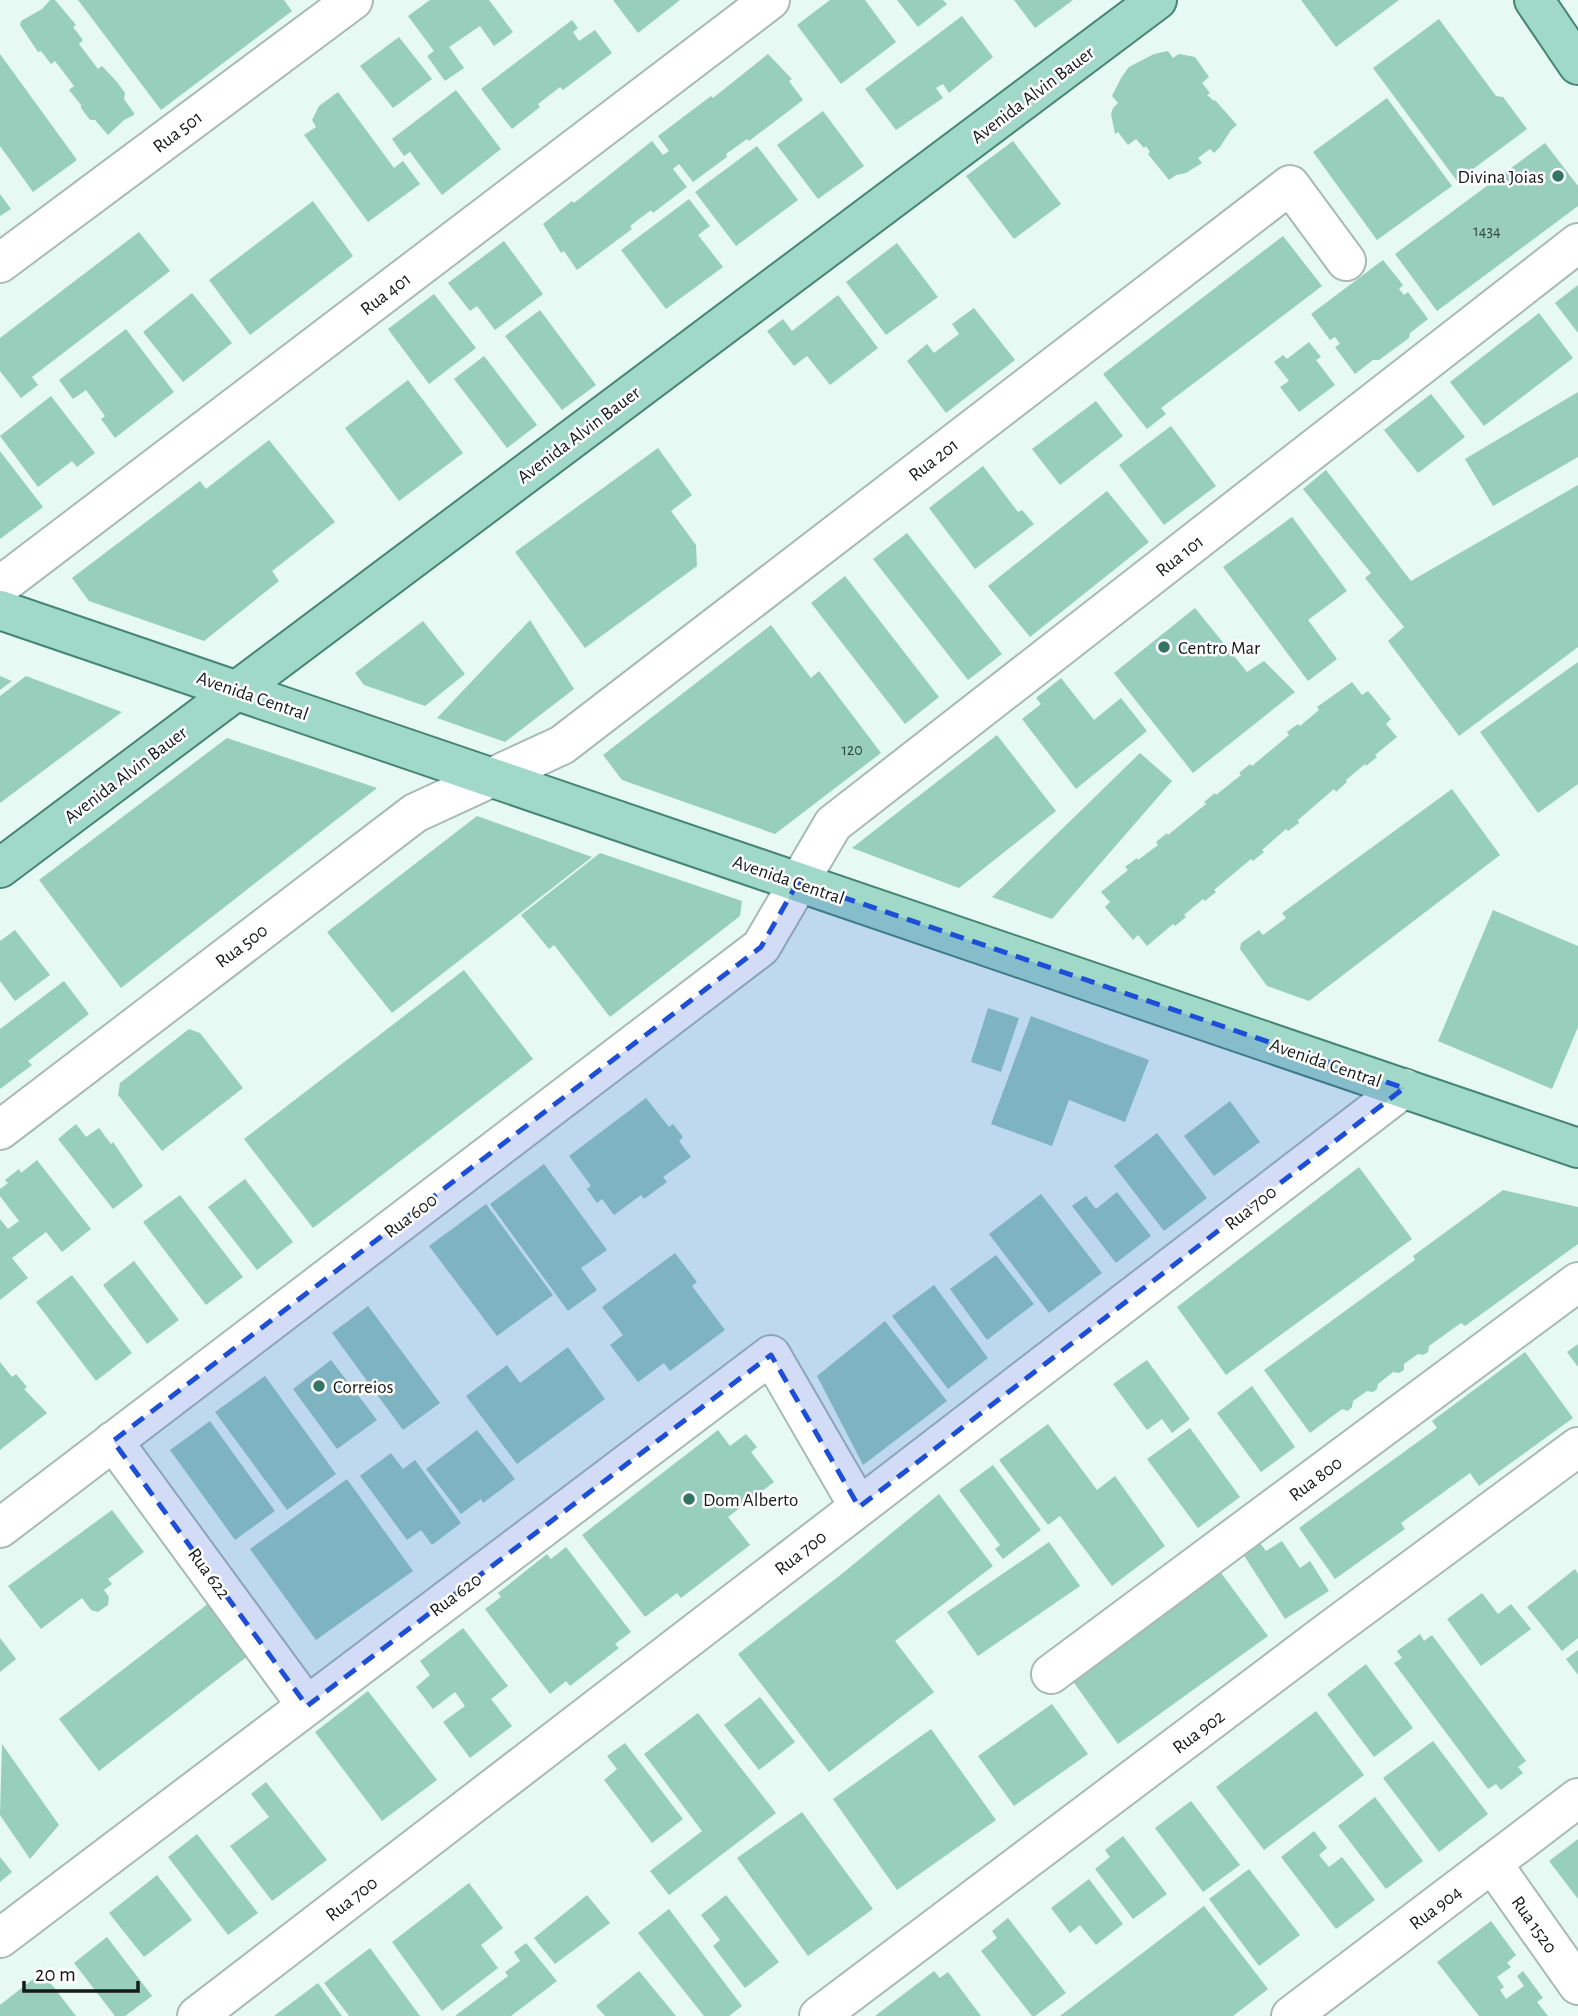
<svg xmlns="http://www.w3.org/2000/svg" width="1578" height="2016" font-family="'Alegreya Sans',sans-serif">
  <rect width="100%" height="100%" fill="#e6faf3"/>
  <path fill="#97cebc" d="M50 0H55L76 25 73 27 83 40 79 44 98 69 102 66 117 82 125 93 124 99 134 113V115L124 120 108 135 95 120H90L81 108V105L69 90 74 86 55 61 51 64 41 51 38 52 20 25 21 21 42 9Z
    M78 0H284L292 11 161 110Z
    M430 0H489L513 32 494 46 480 26 449 47 464 68 445 81 427 56 434 51 408 16Z
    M613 0H680L638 33Z
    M830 0H865L896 42 841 84 797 25Z
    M897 0H943L947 4 918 27Z
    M1014 0H1073L1035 28Z
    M1301 0H1399L1336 47Z
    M962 16 993 57 949 93 943 84 936 88 943 98 896 130 865 89Z
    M1439 19 1496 96 1503 97 1527 129 1457 181 1373 68Z
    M572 20 578 28 573 32 579 41 595 30 612 53 563 90 560 87 538 104 540 107 512 129 481 89Z
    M399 37 432 79 393 108 360 66Z
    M1168 51 1173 58 1179 54 1195 57 1209 77 1202 83 1210 93 1207 95 1214 101 1215 100 1237 125 1231 130 1220 147 1214 153 1210 149 1198 158 1202 163 1186 173 1176 175 1169 180 1148 154 1150 152 1146 146 1144 148 1136 139 1128 145 1118 132 1115 134 1111 114 1113 108 1118 103 1112 96 1121 78 1129 67 1154 54Z
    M0 54 77 160 33 192 0 146Z
    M768 54 792 79 789 81 803 100 749 141 747 139 726 154 727 157 693 182 679 164 673 169 687 187 653 213 651 210 630 226 632 229 577 270 564 251 561 253 543 224 572 201 574 203 652 141 663 155 669 151 658 136 711 96 713 98Z
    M456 90 501 149 442 195 410 152 404 156 392 139Z
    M338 92 394 168 403 161 420 184 368 222 304 135 316 127 312 120 319 106Z
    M1387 98 1452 186 1377 240 1313 152Z
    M823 111 864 166 818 199 777 145Z
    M1013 141 1061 204 1014 239 966 176Z
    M1545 143 1578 186V206L1437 311 1395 254Z
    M757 146 798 200 736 246 695 192Z
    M0 194 11 209 0 216Z
    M689 199 710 226 698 235 723 267 666 309 621 250Z
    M313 201 353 256 250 335 209 280Z
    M139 232 170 271 32 377 38 385 21 398 0 371V338Z
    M1283 236 1322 286 1161 408 1166 414 1147 429 1103 374Z
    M504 241 543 294 495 330 477 306 470 311 448 283Z
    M897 243 938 297 886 335 846 282Z
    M1383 260 1403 285 1399 289 1404 295 1408 292 1428 319 1410 333 1409 338 1379 360H1373L1355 374 1335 347 1340 344 1335 337 1330 340 1311 314Z
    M1578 285V333L1555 303Z
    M192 293 232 343 183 382 143 332Z
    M434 294 476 348 429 384 388 329Z
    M838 295 878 348 830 385 807 356 794 366 767 331 783 319 792 331Z
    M974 308 1015 360 946 413 907 361 927 344 934 353 959 334 952 324Z
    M540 310 596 385 562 410 505 336Z
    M1539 313 1573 358 1484 426 1450 382Z
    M126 329 174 392 115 438 101 419 105 416 86 390 73 399 59 380Z
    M1309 342 1321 357 1316 360 1335 385 1299 412 1280 387 1289 381 1274 362 1283 355 1287 359Z
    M484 356 537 425 507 448 454 379Z
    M408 380 463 453 399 501 345 428Z
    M1578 392V457L1493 506 1465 459Z
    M1431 394 1465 437 1418 473 1384 430Z
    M51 396 95 453 77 467 72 461 38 487 0 436Z
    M1096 401 1123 436 1060 485 1032 449Z
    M1171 426 1216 486 1164 525 1119 465Z
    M269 440 335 522 272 571 279 581 204 641 89 601 72 578 200 481 206 489Z
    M658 448 692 495 671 511 696 545 697 566 585 648 515 552Z
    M0 451 43 507 0 539Z
    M983 466 1018 512 1022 510 1034 524 975 569 929 508Z
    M1326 470 1411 581 1578 485V647L1459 736 1388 641 1404 627 1365 578 1371 573 1303 489Z
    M1107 491 1149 542 1030 637 988 586Z
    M1292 517 1347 591 1308 620 1337 659 1308 681 1223 567Z
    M907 533 1002 654 968 680 873 559Z
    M845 576 939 697 905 724 811 603Z
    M1195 608 1247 672 1264 661 1295 692 1193 773 1114 673Z
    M530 620 574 689 505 742 437 718Z
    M423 621 465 674 425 706 364 685 355 673Z
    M771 625 811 678 819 671 881 753 775 834 622 780 603 755Z
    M1578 662V784L1538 813 1480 732Z
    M0 676 12 681 0 690Z
    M26 676 122 712 0 803V696Z
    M1061 678 1094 720 1121 698 1147 731 1076 789 1022 719 1041 704 1036 698Z
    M1352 682 1362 695 1368 691 1391 719 1386 724 1397 737 1375 755 1377 757 1366 766 1365 764 1346 780 1347 782 1336 792 1334 789 1298 820 1299 823 1288 831 1286 829 1262 850 1264 852 1253 861 1251 859 1214 890 1216 892 1205 901 1203 899 1184 915 1186 917 1175 926 1173 924 1147 946 1138 935 1133 940 1105 907 1110 902 1101 892 1128 870 1125 867 1137 858 1138 860 1158 845 1156 842 1167 833 1168 835 1206 804 1204 802 1215 793 1216 795 1241 775 1239 773 1250 764 1252 766 1289 735 1287 732 1298 724 1300 726 1319 710 1317 707Z
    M997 735 1056 811 959 888 852 848Z
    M227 738 377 788 121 988 39 880Z
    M1140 753 1172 781 1052 919 992 897Z
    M1452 789 1500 855 1309 1001 1267 986 1240 949 1241 943 1259 930 1263 935 1286 918 1282 913Z
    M477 816 592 857 392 1013 327 932Z
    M600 853 742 901 740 916 610 1017 554 945 549 949 521 915Z
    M1493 910 1578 946V1027L1552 1089 1438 1041Z
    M15 930 50 975 15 1001 0 981V941Z
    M464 970 533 1059 313 1228 244 1139Z
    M64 981 89 1014 28 1061 32 1065 0 1089V1029Z
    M988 1008 1019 1018 1001 1072 971 1062Z
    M1031 1016 1149 1060 1125 1122 1069 1100 1052 1146 991 1124Z
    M189 1029 200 1033 243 1088 162 1151 118 1095 120 1083Z
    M646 1098 669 1127 673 1124 683 1137 679 1141 691 1157 663 1177 667 1182 644 1199 641 1195 614 1215 602 1199 597 1203 587 1189 591 1186 569 1156Z
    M1230 1101 1260 1142 1214 1176 1184 1136Z
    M76 1124 86 1137 99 1128 111 1144 113 1142 143 1186 113 1209 58 1139Z
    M1157 1133 1207 1198 1164 1231 1114 1166Z
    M37 1160 91 1229 62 1252 46 1232 12 1258 28 1278 0 1300V1219L8 1229 19 1221 0 1196V1189L8 1183 5 1180 19 1169 21 1173Z
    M544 1164 607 1250 581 1268 597 1290 568 1311 490 1204Z
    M1359 1167 1412 1239 1226 1375 1177 1307Z
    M245 1179 293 1242 257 1270 208 1207Z
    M1503 1190 1578 1207V1244L1465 1326 1461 1323 1429 1346 1428 1352 1423 1355 1418 1354 1404 1364V1370L1399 1373 1393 1372 1378 1384 1377 1389 1373 1392 1367 1391 1353 1401 1352 1407 1348 1411 1342 1409 1310 1433 1264 1370 1415 1260 1413 1256Z
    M1117 1192 1151 1236 1116 1263 1072 1206 1086 1196 1096 1209Z
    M1041 1194 1102 1273 1049 1313 989 1234Z
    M180 1195 243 1277 206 1305 143 1222Z
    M486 1204 553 1295 497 1336 429 1246Z
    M675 1253 697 1282 692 1286 725 1330 670 1371 664 1363 638 1382 610 1345 623 1335 602 1307Z
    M996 1255 1034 1304 987 1340 950 1289Z
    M134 1261 179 1320 147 1344 103 1285Z
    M72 1275 132 1353 96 1381 36 1302Z
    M934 1285 988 1358 948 1389 892 1316Z
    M368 1306 440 1403 403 1430 332 1333Z
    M885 1321 947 1401 863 1465 817 1376Z
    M1578 1344V1367L1567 1352Z
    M568 1347 605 1399 517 1464 466 1396 507 1365 520 1383Z
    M1525 1352 1573 1418 1479 1486 1470 1473 1401 1523 1405 1529 1335 1579 1299 1528 1437 1428 1432 1421Z
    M331 1360 377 1420 337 1449 293 1389Z
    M1147 1360 1190 1419 1172 1433 1162 1419 1147 1430 1113 1384Z
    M0 1362 12 1377 16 1374 27 1387 24 1389 47 1413 0 1450Z
    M265 1376 336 1474 287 1510 215 1412Z
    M1252 1386 1295 1447 1261 1472 1217 1413Z
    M210 1421 275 1511 235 1540 170 1450Z
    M1048 1424 1097 1490 1115 1476 1165 1546 1112 1586 1060 1516 1048 1525 999 1460Z
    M1190 1428 1240 1497 1198 1528 1147 1459Z
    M477 1430 515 1479 483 1503 481 1499 461 1514 426 1469Z
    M718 1430 730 1446 746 1434 757 1447 751 1452 774 1482 728 1517 750 1545 681 1598 677 1593 645 1617 582 1535Z
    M391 1453 403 1469 415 1460 461 1523 432 1545 421 1530 407 1540 360 1476Z
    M993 1465 1041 1530 1003 1559 995 1549 1000 1545 959 1490Z
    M347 1479 413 1571 316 1640 250 1549Z
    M939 1494 993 1566 895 1641 934 1692 829 1772 738 1654 843 1573Z
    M112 1510 144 1552 108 1579 112 1584 104 1590 109 1597 108 1605 98 1612 91 1610 82 1598 41 1629 8 1586Z
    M1282 1541 1300 1568 1310 1561 1329 1591 1285 1619 1243 1554 1260 1543 1266 1551Z
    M1049 1542 1080 1586 978 1656 947 1612Z
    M566 1547 631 1632 615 1644 619 1648 570 1686 566 1681 550 1694 485 1609 501 1597 498 1593 547 1554 551 1559Z
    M1575 1569 1578 1574V1638L1562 1651 1527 1607Z
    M1221 1573 1268 1636 1118 1744 1072 1680Z
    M1482 1593 1498 1614 1511 1604 1531 1629 1481 1666 1447 1619Z
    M209 1603 249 1655 99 1771 59 1719Z
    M463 1628 508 1686 491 1699 512 1726 470 1758 443 1722 465 1706 455 1692 433 1709 416 1687 430 1675 420 1661Z
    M1420 1634 1424 1641 1432 1635 1526 1761 1518 1767 1523 1773 1501 1790 1496 1784 1488 1789 1394 1663 1402 1658 1397 1651Z
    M0 1638 16 1659 0 1672Z
    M1578 1650V1675L1566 1659Z
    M1366 1664 1413 1728 1374 1757 1327 1694Z
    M368 1691 437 1780 382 1821 315 1732Z
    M760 1697 795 1742 759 1770 724 1725Z
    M1052 1704 1088 1754 1014 1806 978 1756Z
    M1316 1711 1364 1775 1264 1850 1216 1787Z
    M698 1713 776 1813 669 1895 650 1871 702 1831 644 1754Z
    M931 1729 996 1820 897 1890 833 1799Z
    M1433 1741 1488 1814 1439 1852 1383 1778Z
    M625 1743 683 1819 652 1843 604 1780 617 1769 607 1756Z
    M2 1744 59 1825 30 1859 0 1815Z
    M266 1782 327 1860 272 1901 230 1846 269 1817 251 1794Z
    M1375 1797 1423 1861 1386 1889 1338 1826Z
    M1191 1801 1240 1865 1203 1892 1155 1828Z
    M802 1812 873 1909 808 1956 737 1858Z
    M1314 1831 1327 1848 1319 1855 1329 1867 1342 1857 1375 1900 1336 1929 1281 1857Z
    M197 1834 258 1913 228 1935 168 1857Z
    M1123 1836 1167 1894 1133 1919 1095 1869 1110 1857 1105 1850Z
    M1578 1839V1899L1549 1861Z
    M0 1857 12 1872 0 1882Z
    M1249 1869 1300 1935 1259 1966 1209 1899Z
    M157 1875 192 1920 144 1957 109 1913Z
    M1089 1879 1123 1924 1096 1945 1080 1925 1070 1933 1051 1908Z
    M469 1883 503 1928 481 1945 498 1968 442 2011 392 1942Z
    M587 1895 610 1923 555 1964 534 1938Z
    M726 1895 779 1962 745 1988 713 1946 720 1940 701 1915Z
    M1204 1906 1268 1989 1233 2016H1060Z
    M669 1909 742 2006 729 2016H704L638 1933Z
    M1008 1918 1066 1993 1035 2016H1032L981 1951 997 1938 992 1931Z
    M1491 1921 1516 1955 1507 1963 1511 1967 1497 1977 1504 1987 1500 1990 1506 1999 1524 1986 1517 1976 1523 1971 1543 1998 1537 2002 1548 2016H1479L1437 1962Z
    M107 1937 152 1996 125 2016H115L74 1963Z
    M526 1943 557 1981 511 2016H455L508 1976 505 1972 520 1961 514 1952Z
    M370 1948 420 2016H349L324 1983Z
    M639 1971 676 2016H605L596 2006Z
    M934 1971 940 1978 948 1972 981 2016H875Z
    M42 1972 76 2016H0V2005Z
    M318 1983 342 2016H274Z"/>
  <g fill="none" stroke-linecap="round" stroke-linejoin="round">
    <g stroke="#a7bab3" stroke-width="42">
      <path id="minor" d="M0 263 353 0
        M0 586 770 0
        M0 1130 415 813 562 745 1290 185 1346 261
        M113 1441 307 1706
        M0 1528 761 947 833 824 1578 243
        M1051 1674 1578 1282
        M1492 1863 1578 1985
        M0 1938 771 1355 859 1507
        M197 2016 1404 1088
        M819 2016 1328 1632 1578 1447
        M1291 2016 1578 1798"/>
    </g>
    <g stroke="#468573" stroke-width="42">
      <path id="major" d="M1534 0 1578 65
        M0 610 1578 1148
        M0 868 1157 0"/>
    </g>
    <use href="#minor" stroke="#fff" stroke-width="38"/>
    <use href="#major" stroke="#a0d9c8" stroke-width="38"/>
  </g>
  <path fill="#1d4ed8" fill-opacity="0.2" stroke="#1d4ed8" stroke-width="5" stroke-dasharray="14 9" stroke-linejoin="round" d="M798 882 1404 1088 859 1507 771 1355 307 1706 113 1441 761 947Z"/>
  <g fill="#347462" stroke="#fff" stroke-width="2.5">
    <circle cx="1558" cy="176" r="7"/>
    <circle cx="1164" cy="647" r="7"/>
    <circle cx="319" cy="1386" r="7"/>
    <circle cx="689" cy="1499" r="7"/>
  </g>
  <g text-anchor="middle" stroke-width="5" stroke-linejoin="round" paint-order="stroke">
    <g font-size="16" fill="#344740">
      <text x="1487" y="236">1434</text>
      <text x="852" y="755">120</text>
    </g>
    <g font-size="19" fill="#131a17" stroke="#fff">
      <text transform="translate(1032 94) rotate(-37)" y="7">Avenida Alvin Bauer</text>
      <text transform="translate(177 131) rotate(-37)" y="7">Rua 501</text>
      <text transform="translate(385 293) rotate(-37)" y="7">Rua 401</text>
      <text transform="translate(578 434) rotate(-37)" y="7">Avenida Alvin Bauer</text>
      <text transform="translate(933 459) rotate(-38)" y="7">Rua 201</text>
      <text transform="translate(1179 555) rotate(-38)" y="7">Rua 101</text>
      <text transform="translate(253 695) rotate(19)" y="7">Avenida Central</text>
      <text transform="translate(125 774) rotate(-37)" y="7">Avenida Alvin Bauer</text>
      <text transform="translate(789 879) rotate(19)" y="7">Avenida Central</text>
      <text transform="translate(241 945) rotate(-37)" y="7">Rua 500</text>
      <text transform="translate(1326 1062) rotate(19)" y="7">Avenida Central</text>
      <text transform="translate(1250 1207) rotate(-38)" y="7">Rua 700</text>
      <text transform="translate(410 1215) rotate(-37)" y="7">Rua 600</text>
      <text transform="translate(1315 1478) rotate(-37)" y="7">Rua 800</text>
      <text transform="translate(800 1552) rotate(-38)" y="7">Rua 700</text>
      <text transform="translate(210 1573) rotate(54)" y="7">Rua 622</text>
      <text transform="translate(455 1594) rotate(-37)" y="7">Rua 620</text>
      <text transform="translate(1198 1731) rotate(-37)" y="7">Rua 902</text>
      <text transform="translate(351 1898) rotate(-38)" y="7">Rua 700</text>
      <text transform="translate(1435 1907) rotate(-37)" y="7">Rua 904</text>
      <text transform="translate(1535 1924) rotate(55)" y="7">Rua 1520</text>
    </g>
    <g font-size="19" fill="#131a17" stroke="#fff" text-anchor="start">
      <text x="1544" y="183" text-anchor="end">Divina Joias</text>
      <text x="1178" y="654">Centro Mar</text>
      <text x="333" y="1393">Correios</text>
      <text x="703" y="1506">Dom Alberto</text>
    </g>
  </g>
  <path d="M24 1981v10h114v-10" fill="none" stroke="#131a17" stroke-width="3.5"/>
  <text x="35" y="1981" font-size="21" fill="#131a17" stroke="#ffffff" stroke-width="5" paint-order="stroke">20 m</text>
</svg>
